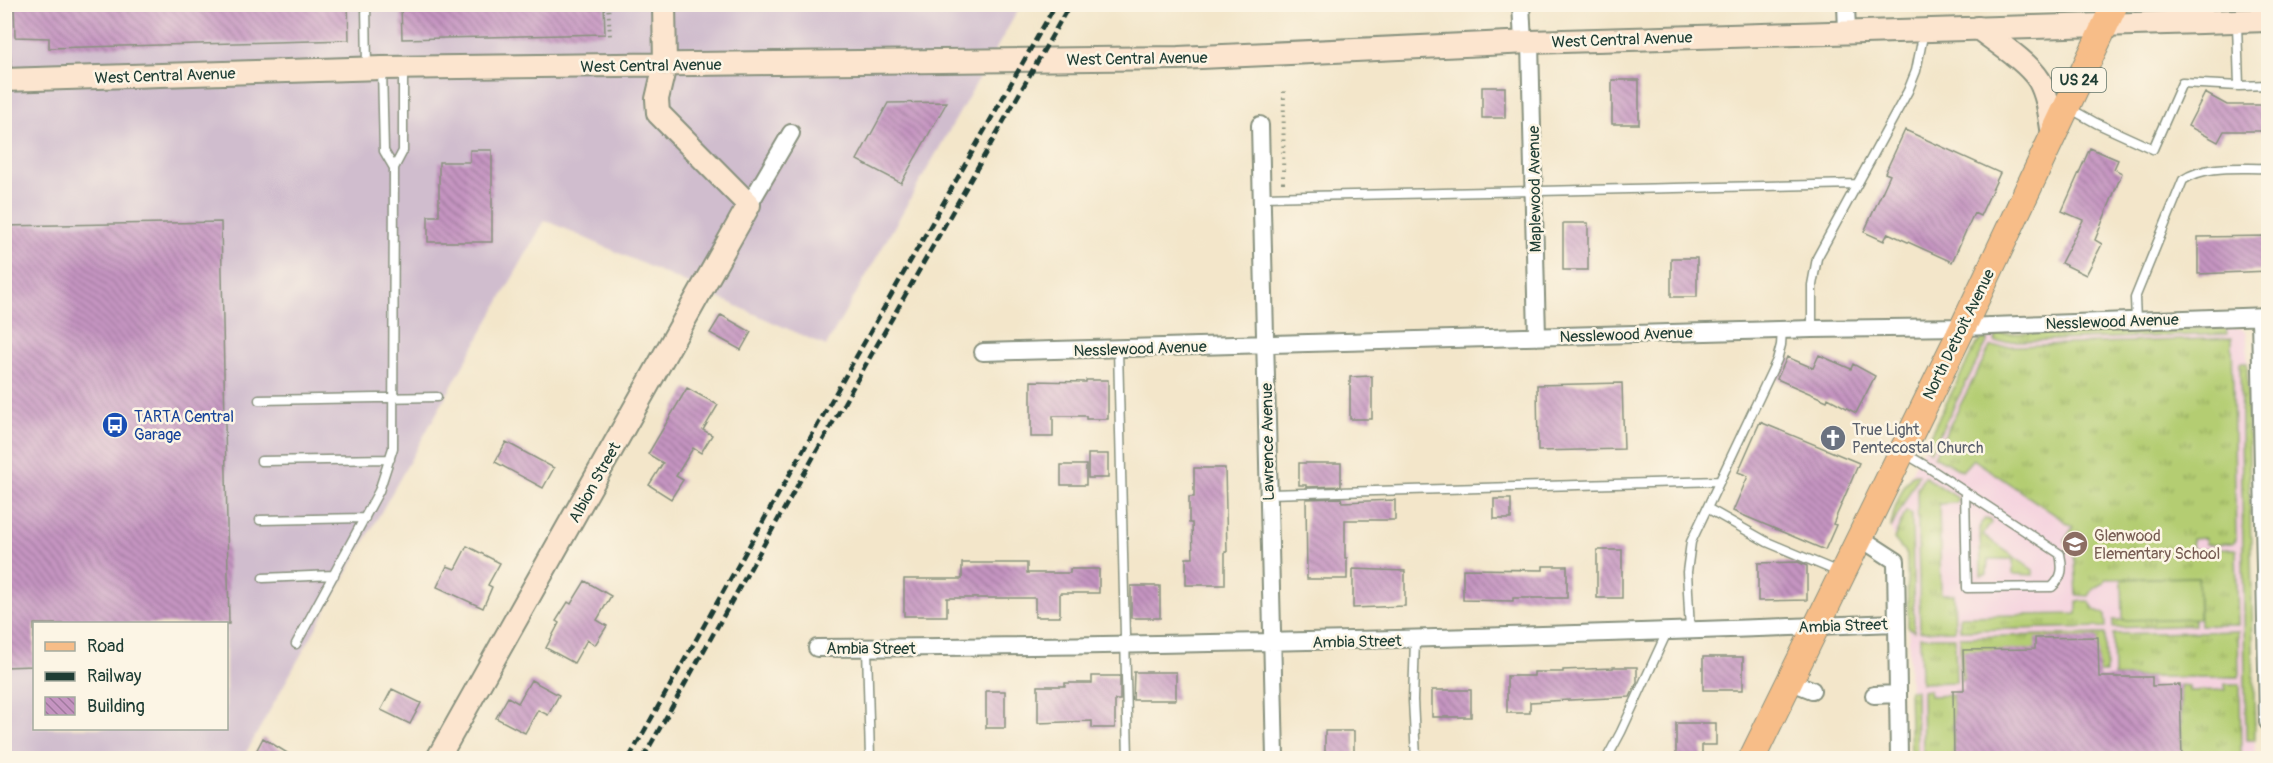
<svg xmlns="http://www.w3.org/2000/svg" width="2273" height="763" font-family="Pangolin,sans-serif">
  <defs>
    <pattern id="grass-tufts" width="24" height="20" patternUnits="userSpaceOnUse" patternTransform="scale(1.5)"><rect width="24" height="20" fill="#b4cd72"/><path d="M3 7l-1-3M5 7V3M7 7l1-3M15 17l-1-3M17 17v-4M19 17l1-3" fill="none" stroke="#92a85e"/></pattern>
    <pattern id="building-back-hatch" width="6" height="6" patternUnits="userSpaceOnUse" patternTransform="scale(1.5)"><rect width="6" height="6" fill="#c594c1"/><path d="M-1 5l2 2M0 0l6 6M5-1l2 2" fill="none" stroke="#9f7a9e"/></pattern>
  </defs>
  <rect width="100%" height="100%" fill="#fcf5e5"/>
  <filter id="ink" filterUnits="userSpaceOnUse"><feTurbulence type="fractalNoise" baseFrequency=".0167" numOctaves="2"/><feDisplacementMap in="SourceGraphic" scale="12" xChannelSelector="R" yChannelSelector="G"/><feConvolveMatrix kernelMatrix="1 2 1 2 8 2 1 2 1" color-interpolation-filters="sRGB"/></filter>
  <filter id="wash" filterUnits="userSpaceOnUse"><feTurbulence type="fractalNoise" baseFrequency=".008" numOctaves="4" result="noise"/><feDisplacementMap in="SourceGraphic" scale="24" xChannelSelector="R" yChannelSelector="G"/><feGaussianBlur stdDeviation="1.35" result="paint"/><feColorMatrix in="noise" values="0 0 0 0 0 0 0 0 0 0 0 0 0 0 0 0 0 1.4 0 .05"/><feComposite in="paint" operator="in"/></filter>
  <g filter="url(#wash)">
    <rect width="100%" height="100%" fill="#f3e6ca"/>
    <path fill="#f4cfde" d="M2226 328H2240L2246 332 2247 336 2255 758H1911L1907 555 1894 539 1891 528 1892 520 1905 484 1979 341 1996 334Z"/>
    <path fill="#d0bdce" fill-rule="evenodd" d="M4 5H1021L826 346 545 220 243 758H5ZM34 624H226V728H34Z"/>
    <path fill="url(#grass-tufts)" stroke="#6a8553" stroke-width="1.5" d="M2226 328 2227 334 1995 342 1996 334Z
      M1985 337 1987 342 1930 452 1927 446 1928 439 1976 345Z
      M2232 338 2236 539 2233 543 2206 544 2205 538 2192 539 2193 550 2234 549 2236 550 2238 625H2200L2198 577 2105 579V582L2094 588 2089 596 2077 595 2075 562 2073 551 2065 540 2073 527 1973 459 1962 471 1934 456 1990 347Z
      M2240 363H2247L2255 740H2246Z
      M1914 474H1919L1891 528C1892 515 1903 480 1914 474Z
      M1924 476 1958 498 1957 503 1939 504 1941 594H1954L1955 630 1920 631 1917 488Z
      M1906 511 1912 514 1914 631 1908 627 1907 555 1894 539Z
      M1985 519 1990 520 1991 523 1983 535 2033 570V575L2013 574V559H1988L1987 574 1981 575 1980 527 1981 523Z
      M2081 601H2089L2095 610 2105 614 2106 627 1960 630V616L2077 614V602Z
      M2194 618 2195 625 2113 628V620Z
      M2238 631 2239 677H2114L2113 634Z
      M2105 634 2106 673H2099L2035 649 1961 681 1960 637Z
      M1920 637H1955L1956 682 1921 683Z
      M2225 684H2240L2241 758H2182L2180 685 2189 686V691L2225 690Z
      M1909 690H1916L1917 758H1911Z
      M1929 690 1930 696 1953 695 1954 758H1923L1922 691Z"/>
    <path fill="#b4cd72" stroke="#6a8553" stroke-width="1.5" d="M2198 577 2199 618 2123 620 2122 579Z"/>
    <g id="blocks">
      <path fill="url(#building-back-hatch)" d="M14 4H348L349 40 49 48V38L15 37Z
        M401 4H604L605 34 402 39Z
        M1612 80H1639V124H1612Z
        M1482 87H1505V118H1482Z
        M2205 93 2227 105H2268V131H2224L2218 142 2188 126Z
        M947 102 901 183 857 160 888 103Z
        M1905 130 2000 173 1980 216 1974 213 1952 262 1888 233 1884 241 1864 232 1890 175 1885 173Z
        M2090 148 2118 160 2114 169 2122 173 2095 240 2102 244 2086 275 2061 263 2083 220 2062 211Z
        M470 150H492V242H428V216H439V162H470Z
        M221 222 229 624H34V666L4 667V226Z
        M1563 223H1588V270H1563Z
        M2268 236V271L2198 274V237Z
        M1671 258H1697V297H1671Z
        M721 315 751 332 741 350 710 333Z
        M1819 355 1851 369 1853 364 1875 376 1856 413 1828 398 1827 401 1777 379 1787 357 1813 368Z
        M1372 376V419H1350V377Z
        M1086 380H1108V419H1086V416H1053V437H1031V381L1086 382Z
        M1622 383 1624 449 1538 451 1537 385Z
        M687 388 718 405 703 430 712 435 701 453 693 448 676 476 683 480 671 499 649 485 663 463 648 454Z
        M1760 422 1859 463 1833 524 1836 525 1825 550 1733 511 1748 476 1738 472Z
        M506 442 554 468 543 488 495 462Z
        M1088 454H1108V478H1088Z
        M1299 463H1341V486L1306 487V485H1299Z
        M1061 465H1086V485H1061Z
        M1194 468H1225L1227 552H1225V585H1186V558H1193L1192 523H1189V497H1194Z
        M1341 498 1342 502 1395 500V520H1345V558H1347V579H1307L1306 499Z
        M1494 499H1511V519H1494Z
        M467 546 500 563 488 585 492 587 483 608 437 587 447 566 455 569Z
        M1597 550H1622V598H1597Z
        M1798 562 1807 566V600L1758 601V563Z
        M962 563H1027V573H1070V569H1099V593H1060V617H1035V598H947V616H904V579H962Z
        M1543 566H1567V598H1513V601L1463 600V569L1543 570Z
        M1353 569 1405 571V606L1353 608Z
        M585 581 611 596 597 620 607 626 595 645 587 640 574 663 546 648 559 623 556 621 568 602 571 604Z
        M1131 586H1160V618H1131Z
        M2098 637 2099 677H2152V686L2180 685 2182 759H1954L1953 690H1964L1963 650 2035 649V638Z
        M1703 657H1743V690H1703Z
        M1613 667H1637V682L1630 697 1530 702V713H1507V676H1534V672H1563V670L1613 668Z
        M1134 672H1176V700H1133Z
        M1092 676H1120V700H1115V728H1092V721L1038 723V686H1065V683H1092Z
        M531 680 559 695 548 715 538 710 525 733 496 718 508 697 518 703Z
        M392 689 421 703 410 724 381 710Z
        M1432 690H1471V717H1432Z
        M986 691H1005V728H986Z
        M1676 723H1716V745H1702V759H1676Z
        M1325 731H1354V759H1325Z
        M263 738 297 759H252Z"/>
    </g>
  </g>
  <g filter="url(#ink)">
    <use href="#blocks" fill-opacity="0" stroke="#89927f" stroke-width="1.5"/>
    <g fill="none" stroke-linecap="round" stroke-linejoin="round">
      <g stroke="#89927f" stroke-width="11">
        <path id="lane" d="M366 4 367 68
          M4 24 7 78
          M382 68 384 151 394 168 403 151V70
          M2239 86 2268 85
          M2069 108 2096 123 2153 149 2182 83 2239 86 2237 24
          M1262 197 1857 184
          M2136 320 2135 298 2183 180C2206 164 2241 169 2268 168
          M1812 329V285L1817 258 1908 91 1916 71 1924 31
          M1118 349 1128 758
          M259 400 437 397
          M1904 453 1926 466 2060 554C2063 568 2063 577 2052 587L1967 588 1965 492
          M261 461 390 459
          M1269 494 1720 481
          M1707 508 1767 542 1841 573
          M260 520 365 518
          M263 578 334 575
          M1690 631 1687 572 1691 542 1777 360 1781 345 1782 330
          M1415 640 1413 700 1416 758
          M296 644 379 491 393 448 394 168
          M867 648 870 758
          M1607 758 1621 732 1667 632"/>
      </g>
      <g stroke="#89927f" stroke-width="20">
        <path id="street" d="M1521 4 1523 42
          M1846 4 1847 32
          M1530 42 1537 337
          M1260 125 1275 758
          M749 205 791 133
          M2260 316 2268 722
          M983 352 1812 329 1963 327 2268 316
          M1859 537 1896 561 1899 758
          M817 648C1177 646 1537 637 1896 623
          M1789 681 1812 690
          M1874 695 1898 694"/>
      </g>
      <g stroke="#89927f" stroke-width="26">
        <path id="secondary" d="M1978 28C1996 42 2027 61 2039 80 2048 96 2050 116 2053 135
          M4 80 382 68 1178 58 1530 42 2268 20
          M438 758 749 205 658 113 657 99 665 65 664 4"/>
      </g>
      <g stroke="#89927f" stroke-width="28">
        <path id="primary" d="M1752 758 1963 327 2115 4"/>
      </g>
      <path stroke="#89927f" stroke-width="4" stroke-dasharray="1.5 4.5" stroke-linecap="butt" d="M608 4 610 36
        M1283 183 1284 87"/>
      <use href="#lane" stroke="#fff" stroke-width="8"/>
      <use href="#street" stroke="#fff" stroke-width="16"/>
      <use href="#secondary" stroke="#fce5cf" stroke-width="22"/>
      <use href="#primary" stroke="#f7bd88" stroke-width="26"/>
      <path stroke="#1f3d34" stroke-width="4.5" stroke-dasharray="9 4.5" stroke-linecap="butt" d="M629 758 1056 4
        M643 758 1070 4"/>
    </g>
  </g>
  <defs>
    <g id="bus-disc" transform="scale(1.35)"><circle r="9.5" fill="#1a4fb4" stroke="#fcf5e5"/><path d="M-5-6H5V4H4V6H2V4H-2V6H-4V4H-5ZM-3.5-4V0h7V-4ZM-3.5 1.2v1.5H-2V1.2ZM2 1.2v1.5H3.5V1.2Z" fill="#fff"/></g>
    <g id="church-disc" transform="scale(1.35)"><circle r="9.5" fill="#6b7280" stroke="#fcf5e5"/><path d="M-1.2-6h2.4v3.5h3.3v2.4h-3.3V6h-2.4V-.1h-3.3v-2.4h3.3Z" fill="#fff"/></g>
    <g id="school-disc" transform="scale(1.35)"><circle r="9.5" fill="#8d6e63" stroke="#fcf5e5"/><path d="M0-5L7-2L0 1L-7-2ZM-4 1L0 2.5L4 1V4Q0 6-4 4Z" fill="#fff"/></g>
  </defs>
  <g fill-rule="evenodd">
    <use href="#bus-disc" x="115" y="425"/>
    <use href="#church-disc" x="1833" y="438"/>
    <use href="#school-disc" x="2075" y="544"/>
  </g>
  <g text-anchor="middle" stroke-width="5" stroke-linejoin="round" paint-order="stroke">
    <rect fill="#fcf5e5" stroke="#617469" stroke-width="1.5" x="2052" y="68" width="54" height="24" rx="4.5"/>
    <g font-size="15" font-weight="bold" fill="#1f3d34">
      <text x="2079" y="85">US 24</text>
    </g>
    <g font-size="16" fill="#1f3d34" stroke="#fcf5e5">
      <text transform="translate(1622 39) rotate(-2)" y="6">West Central Avenue</text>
      <text transform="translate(1137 58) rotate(-1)" y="6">West Central Avenue</text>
      <text transform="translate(651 65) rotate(-1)" y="6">West Central Avenue</text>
      <text transform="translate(165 75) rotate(-2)" y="6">West Central Avenue</text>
      <text transform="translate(1534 189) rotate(-91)" y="6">Maplewood Avenue</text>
      <text transform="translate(2112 321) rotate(-2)" y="6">Nesslewood Avenue</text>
      <text transform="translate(1626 334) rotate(-2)" y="6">Nesslewood Avenue</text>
      <text transform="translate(1958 334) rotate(-64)" y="6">North Detroit Avenue</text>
      <text transform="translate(1140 348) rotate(-2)" y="6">Nesslewood Avenue</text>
      <text transform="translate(1267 442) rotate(-91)" y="6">Lawrence Avenue</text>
      <text transform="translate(594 482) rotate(-61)" y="6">Albion Street</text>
      <text transform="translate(1843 625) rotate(-2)" y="6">Ambia Street</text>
      <text transform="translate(1357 641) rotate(-1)" y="6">Ambia Street</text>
      <text x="871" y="654">Ambia Street</text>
    </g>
    <g font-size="16" fill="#164399" stroke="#fcf5e5" text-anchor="start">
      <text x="134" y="422">TARTA Central<tspan x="134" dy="18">Garage</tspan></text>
    </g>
    <g font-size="16" fill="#5b616d" stroke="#fcf5e5" text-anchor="start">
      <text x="1852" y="435">True Light<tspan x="1852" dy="18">Pentecostal Church</tspan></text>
    </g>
    <g font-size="16" fill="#785e54" stroke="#fcf5e5" text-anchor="start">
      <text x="2094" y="541">Glenwood<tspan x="2094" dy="18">Elementary School</tspan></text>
    </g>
  </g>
  <rect width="2273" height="763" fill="none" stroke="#fcf5e5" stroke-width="24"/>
  <rect x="33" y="622" width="195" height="108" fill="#fcf5e5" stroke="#a4ab9e" stroke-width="1.5"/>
  <rect x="45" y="642" width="30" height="9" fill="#f7bd88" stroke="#a4ab9e" stroke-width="1.5"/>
  <text x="87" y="652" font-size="18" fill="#1f3d34">Road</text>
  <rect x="45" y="672" width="30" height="9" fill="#1f3d34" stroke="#a4ab9e" stroke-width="1.5"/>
  <text x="87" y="682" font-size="18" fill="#1f3d34">Railway</text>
  <rect x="45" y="697" width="30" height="18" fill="url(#building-back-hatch)" stroke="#a4ab9e" stroke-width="1.5"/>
  <text x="87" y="712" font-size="18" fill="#1f3d34">Building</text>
</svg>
